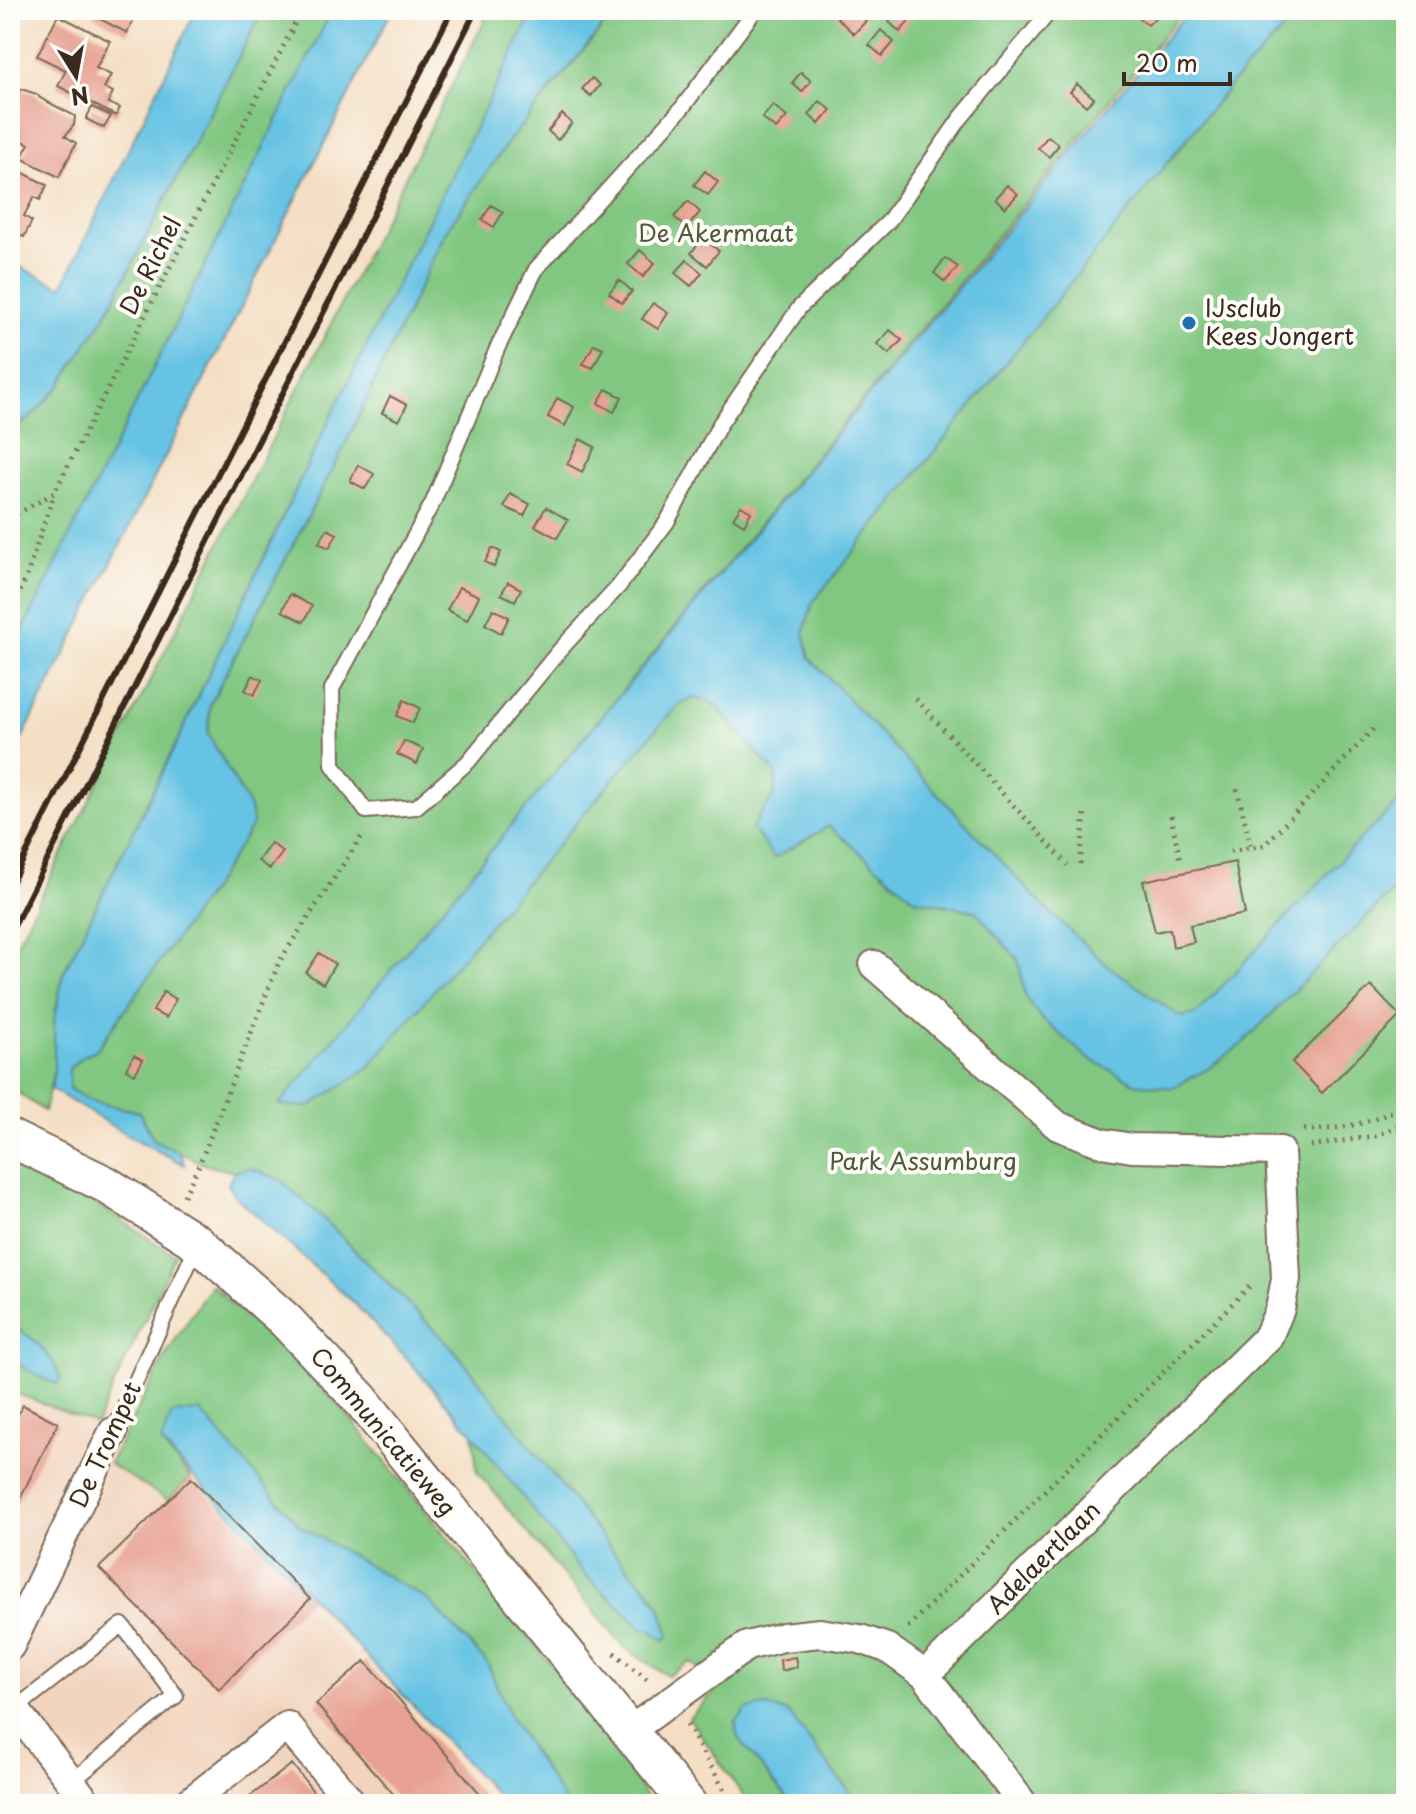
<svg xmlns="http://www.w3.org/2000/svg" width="1416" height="1814" font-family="'Playpen Sans',sans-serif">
  <rect width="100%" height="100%" fill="#fdfcf7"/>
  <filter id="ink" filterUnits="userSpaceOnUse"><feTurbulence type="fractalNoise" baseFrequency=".0125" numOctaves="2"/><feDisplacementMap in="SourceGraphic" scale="16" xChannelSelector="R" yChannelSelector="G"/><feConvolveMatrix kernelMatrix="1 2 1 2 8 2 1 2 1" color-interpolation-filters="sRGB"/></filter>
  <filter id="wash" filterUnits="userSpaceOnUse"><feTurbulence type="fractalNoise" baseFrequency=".006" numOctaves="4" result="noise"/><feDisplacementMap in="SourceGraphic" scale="32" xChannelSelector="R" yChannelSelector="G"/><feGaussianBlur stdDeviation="1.8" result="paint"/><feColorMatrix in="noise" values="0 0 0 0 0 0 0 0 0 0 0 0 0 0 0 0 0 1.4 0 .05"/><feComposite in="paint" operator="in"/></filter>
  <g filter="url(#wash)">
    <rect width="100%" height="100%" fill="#f4dfc4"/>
    <path fill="#f2d4be" d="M10 1306 112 1431 197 1484 488 1804H10Z"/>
    <path fill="#81c781" stroke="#5e7850" stroke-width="2" d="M263 10H335L10 658V431L30 418 109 309Z
      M490 10H534L312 455 176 744 63 974 54 1023V1071L44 1111 10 1087V957Z
      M616 10H1184L281 1105 680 704 694 698 1230 10H1406V1804H859L788 1713 766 1706 747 1710 736 1722 737 1736 791 1804H749L689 1718 720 1686 690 1662 668 1676 624 1647 477 1472 473 1434 585 1575 644 1629 651 1630 664 1640 666 1630 660 1607 648 1589 615 1554 456 1352 325 1220 251 1168 234 1172 206 1165 154 1140 139 1112 90 1101 69 1088V1069L80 1058 97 1049 213 887 250 808 208 734 210 704 343 449 446 231 508 142Z
      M10 1163 88 1199 175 1255 96 1424 10 1391V1359L38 1375 21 1330 10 1327Z
      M211 1285 284 1350 343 1410 593 1715 651 1804H566L510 1717 487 1663 428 1600 300 1526 266 1489 161 1443 191 1478 168 1500 109 1464 165 1356Z"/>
    <path fill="#66c3e4" stroke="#507681" stroke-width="2" d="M196 10H263L109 309 60 386 30 418 10 429V262L62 287Z
      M332 10H392L10 762V656Z
      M534 10H616L508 142 446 231 343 449 210 704 208 734 250 808 253 824 213 887 97 1049 80 1058 69 1069V1089L90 1101 139 1112 154 1140 180 1153 185 1165 129 1136 51 1089 54 1071V1023L63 974 176 744 312 455Z
      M1189 10H1302L1232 83 813 602 804 632 810 658 1044 907 1108 966 1181 1017 1196 1014 1361 838 1406 796V877L1242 1044 1208 1069 1172 1088 1135 1083 1088 1058 1042 1019 1026 998 1018 960 975 911 915 899 829 826 774 858 752 827 775 794 776 774 715 704 694 698 679 704 659 726 368 1068 309 1107 279 1105Z
      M250 1168 281 1180 325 1220 456 1352 615 1554 648 1589 660 1607 669 1636 665 1640 651 1630 644 1629 585 1575 473 1434 409 1361 353 1302 235 1196 228 1184 234 1172Z
      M10 1327C33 1334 52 1355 60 1378L57 1384C45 1382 23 1366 10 1359Z
      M200 1411 300 1526 428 1600 487 1663 510 1717 566 1804H505L307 1593 161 1443 172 1414Z
      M766 1706 788 1713 859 1804H791L737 1736 736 1722 747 1709Z"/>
    <g id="blocks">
      <path fill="#e7a091" d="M97 10H131L129 14 135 17 127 33 94 16Z
        M845 10H855L866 21 854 34 837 18Z
        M899 10H913L916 13 900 32 889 22Z
        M1139 10H1145L1155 18 1148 25 1135 15Z
        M58 15 110 41 96 68 111 75 104 88 113 92 108 103 120 108 116 116 58 86 66 70 37 56Z
        M881 30 894 42 882 56 869 45Z
        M801 72 811 81 802 92 792 83Z
        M592 78 600 85 591 96 582 89Z
        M1077 84 1094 98 1086 106 1070 92Z
        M21 89 37 94 40 98 75 116 74 125 65 136 76 143 59 177 21 158 29 144 10 135V110Z
        M820 101 831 110 819 124 809 115Z
        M773 105 787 117 776 129 762 118Z
        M92 107 111 116 104 128 86 119Z
        M562 114 572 123 558 140 548 131Z
        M1048 136 1059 145 1049 157 1038 148Z
        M16 169 47 185 40 200 34 197 24 216 32 221 24 237 16 234 14 236 10 234V180Z
        M705 171 718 182 708 195 694 185Z
        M1007 185 1018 194 1005 208 995 198Z
        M688 201 700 212 687 228 674 217Z
        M491 205 503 212 494 227 482 220Z
        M703 238 719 251 707 266 691 253Z
        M640 250 655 263 643 277 628 264Z
        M945 258 958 267 945 282 934 273Z
        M687 260 702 273 691 286 675 273Z
        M619 280 632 291 622 303 609 293Z
        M653 303 668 313 658 329 642 319Z
        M890 330 902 340 889 354 877 344Z
        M594 344 603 348 593 368 583 364Z
        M606 389 622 397 614 412 598 403Z
        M390 396 407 405 399 421 382 413Z
        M557 398 574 407 565 426 548 417Z
        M580 439 595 447 582 472 567 464Z
        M358 465 374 474 365 489 350 481Z
        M510 494 530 504 524 516 504 507Z
        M741 506 751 512 744 525 733 518Z
        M546 507 568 520 557 538 535 526Z
        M327 529 337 534 329 548 319 543Z
        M492 548 501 552 494 567 485 562Z
        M508 582 521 589 515 601 501 594Z
        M459 587 479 596 467 620 447 610Z
        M290 594 312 606 304 622 282 611Z
        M493 609 509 617 501 633 485 624Z
        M253 675 262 680 254 695 245 690Z
        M404 700 420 708 413 723 397 716Z
        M404 741 423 749 417 764 397 754Z
        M271 843 283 852 270 869 258 861Z
        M1235 862 1245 914 1190 925 1194 942 1173 947 1170 929 1155 932 1143 881Z
        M319 953 335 964 323 984 306 973Z
        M1371 986 1400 1016 1322 1093 1292 1062Z
        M163 992 176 999 166 1018 153 1011Z
        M134 1055 143 1060 135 1074 126 1069Z
        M23 1405 58 1423 13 1512 10 1511V1409L19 1413Z
        M191 1478 310 1599 219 1689 99 1568Z
        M795 1657 797 1667 781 1671 780 1660Z
        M365 1661 410 1712 489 1804H402L360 1756 316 1704Z
        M292 1764 323 1804H240Z"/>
    </g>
  </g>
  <g filter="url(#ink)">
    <use href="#blocks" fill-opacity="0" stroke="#7c6958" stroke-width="2"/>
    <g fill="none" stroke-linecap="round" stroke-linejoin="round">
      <g stroke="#7c6958" stroke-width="18">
        <path id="service" d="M755 10 682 108 536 269 497 349 433 502 332 689 333 765 366 811 416 807 468 762 559 651 619 586 667 522 720 424 799 308 888 222 960 119 1051 10
          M113 1432 198 1243
          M15 1709 122 1625 176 1696 71 1782"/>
      </g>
      <g stroke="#7c6958" stroke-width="32">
        <path id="minor" d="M874 965 1058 1126 1102 1143 1132 1148 1280 1151 1286 1279 1280 1309 1268 1337 925 1675
          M10 1646 113 1432
          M10 1703 88 1804
          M628 1732 747 1646 783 1637 820 1633 860 1639 887 1648 925 1675 1023 1804
          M187 1804 287 1726 353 1804"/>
      </g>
      <g stroke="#7c6958" stroke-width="40">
        <path id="tertiary" d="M10 1138 105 1184 198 1243 285 1320 361 1400 688 1804"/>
      </g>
      <path stroke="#7c6958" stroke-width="5" stroke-dasharray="2 6" stroke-linecap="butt" d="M10 518 54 493 302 10
        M10 613 25 581 54 494
        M916 699 1068 865
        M1237 789 1251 847
        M1171 816 1180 860
        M1230 851 1265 845 1375 727
        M1080 864 1085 812
        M1304 1130C1340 1130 1375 1123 1406 1104
        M1311 1146 1375 1136 1406 1122
        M184 1196 199 1165 279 962 363 834
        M908 1627 1252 1284
        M614 1653 647 1679
        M687 1725 724 1789 736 1804"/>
      <use href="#service" stroke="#fff" stroke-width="14"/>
      <use href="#minor" stroke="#fff" stroke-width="28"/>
      <use href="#tertiary" stroke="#fff" stroke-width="36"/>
      <path stroke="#3b2a1e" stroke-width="6" d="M10 886 452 10
        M10 934 476 10"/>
    </g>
  </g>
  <circle fill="#1f6fb2" stroke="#fdfcf7" stroke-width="3" cx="1189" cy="323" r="8"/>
  <g text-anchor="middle" stroke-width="8" stroke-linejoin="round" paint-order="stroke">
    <g font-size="24" fill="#50593c" stroke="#fdfcf7">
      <text x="716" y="242">De Akermaat</text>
      <text x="923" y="1170">Park Assumburg</text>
    </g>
    <g font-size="24" fill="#3b2a1e" stroke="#fdfcf7">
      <text transform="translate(151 266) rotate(-63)" y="8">De Richel</text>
      <text transform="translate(383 1432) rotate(50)" y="8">Communicatieweg</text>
      <text transform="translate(106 1445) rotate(-65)" y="8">De Trompet</text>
      <text transform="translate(1044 1558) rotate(-45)" y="8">Adelaertlaan</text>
    </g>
    <g font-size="24" fill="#3b2a1e" stroke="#fdfcf7" text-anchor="start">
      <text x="1205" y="317">IJsclub<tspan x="1205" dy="28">Kees Jongert</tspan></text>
    </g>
  </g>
  <rect width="1416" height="1814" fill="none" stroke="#fdfcf7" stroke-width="40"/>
  <g transform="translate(76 76) rotate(169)" stroke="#fdfcf7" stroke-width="6" paint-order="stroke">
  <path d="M0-6L14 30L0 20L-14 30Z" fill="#3b2a1e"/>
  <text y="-12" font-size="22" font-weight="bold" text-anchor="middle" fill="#3b2a1e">N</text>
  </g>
  <path d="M1124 72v12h106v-12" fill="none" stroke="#3b2a1e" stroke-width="4"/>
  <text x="1136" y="72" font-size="24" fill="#3b2a1e" stroke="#fdfcf7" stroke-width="6" paint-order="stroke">20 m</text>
</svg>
